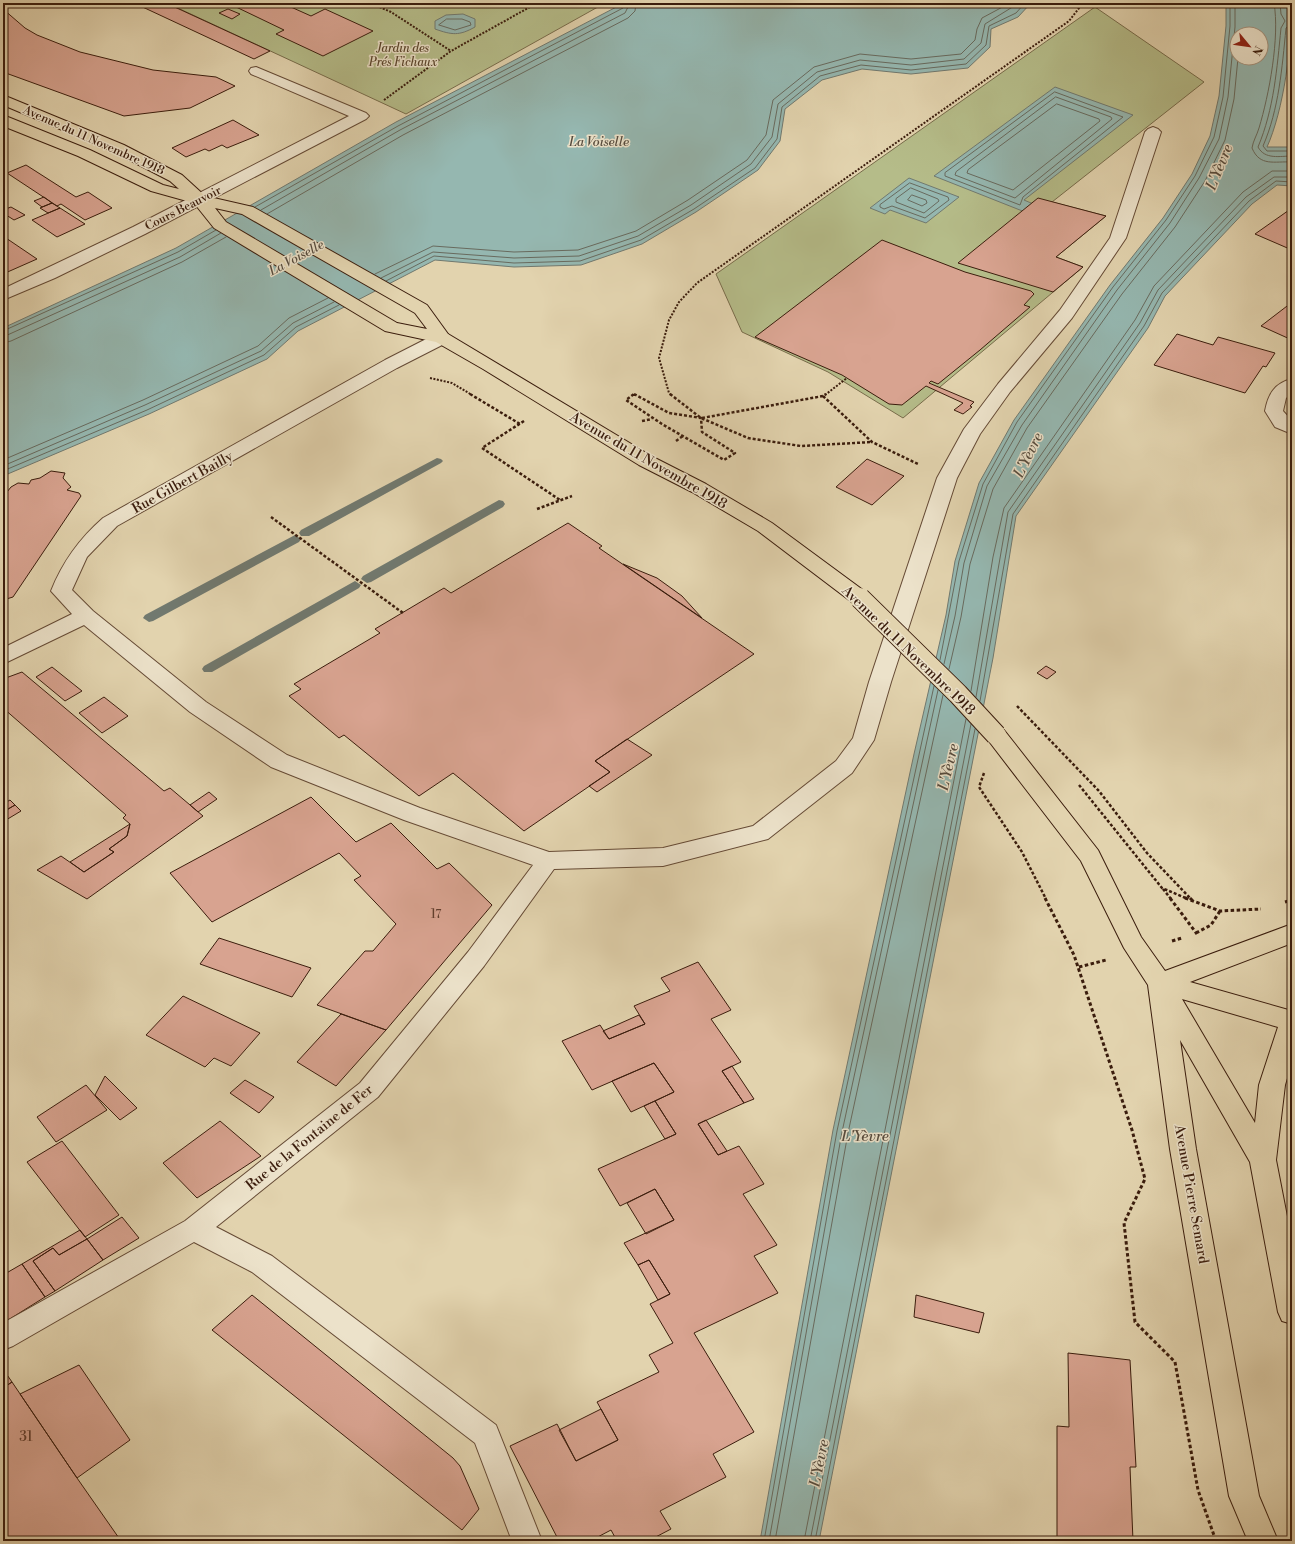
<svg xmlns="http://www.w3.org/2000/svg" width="1295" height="1544" font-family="'Libre Bodoni',serif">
  <rect width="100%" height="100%" fill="#e2d3ae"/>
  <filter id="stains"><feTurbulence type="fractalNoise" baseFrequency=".005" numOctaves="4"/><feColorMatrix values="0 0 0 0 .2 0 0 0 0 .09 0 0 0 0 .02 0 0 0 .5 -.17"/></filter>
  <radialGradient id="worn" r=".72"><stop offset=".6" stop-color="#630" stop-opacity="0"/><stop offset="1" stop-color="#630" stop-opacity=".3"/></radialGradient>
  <path fill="#b5bc89" stroke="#786c4b" d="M167 3H605L406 114Z
    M1095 7 1204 82 1052 202 1106 216 1056 257 1083 267 903 418 828 372 742 332 716 274Z"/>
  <path fill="#95b7b0" stroke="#71796f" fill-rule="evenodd" d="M624 3H1031L1018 17 991 29 990 47 968 68 911 74 862 69 822 80 785 109 780 141 758 170 696 212 642 244 581 265 514 267 435 260 298 331 267 359 149 414 3 476V328L176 248 396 122Z
    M1226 3H1289C1294 41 1283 112 1267 147H1292V186L1277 185 1252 204 1165 296 1148 328 1016 516 993 658 819 1541H760L833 1130 914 754 946 615 955 561 979 483 1014 420 1110 285 1163 218 1192 174 1210 136 1219 96 1226 26ZM1237 34H1261V58H1237Z
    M463 14 475 19V27C459 36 452 35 435 29V21L446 15Z
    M1055 87 1133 115 1024 200 1038 206 1030 214 934 176Z
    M909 178 959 197 926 223 890 210 885 214 870 208Z"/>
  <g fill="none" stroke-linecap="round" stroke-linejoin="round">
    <path stroke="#686a5e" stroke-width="1" d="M1274 3C1280 37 1269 95 1259 128 1257 135 1253 141 1252 148 1260 167 1274 161 1292 162
      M1280 3 1281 14 1285 21 1281 28C1277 68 1274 109 1258 147 1265 160 1280 156 1292 156
      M447 19H462L470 22 471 25 455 30 439 25Z
      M1292 24 1286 28C1282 68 1279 109 1263 146L1267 151H1292
      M1055 92 1123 117 1023 197 1020 205 945 176V173Z
      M1056 97 1111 117 1112 119 1015 198 955 175 956 172Z
      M1057 104 1099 119 1100 121 1013 190 967 173 968 170Z
      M910 183 948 197 949 200 925 218 892 206 884 209 880 207V205Z
      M911 188 938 199 939 201 924 213 896 202V199Z
      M912 195 926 200 927 203 922 206 908 200Z
      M255 207 398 126 623 8 625 3
      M261 210 400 130 625 13 630 3
      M267 214 403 135 628 18 635 11 636 3
      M375 274 433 246 514 252 578 250 636 231 688 200 747 160 766 135 773 100 814 67 860 54 911 59 961 54 975 40 977 29 982 18 1010 3
      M381 278 433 252 514 258 579 256 638 236 691 205 751 164 772 137 778 104 817 72 860 60 911 65 964 59 981 43 985 24 1019 3
      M386 281 434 256 514 263 580 261 641 240 694 209 755 168 777 139 782 107 820 76 861 65 911 70 966 64 986 45 989 26 1016 13 1025 3
      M3 331 178 252 216 230
      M3 337 180 257 221 233
      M3 343 11 341 182 262 226 237
      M3 460 143 400 258 346 289 318 328 298
      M3 466 145 405 261 351 293 323 334 302
      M3 471 147 410 264 355 296 327 339 305
      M940 660 959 561 983 484 1017 422 1113 287 1166 220 1195 176 1214 137 1223 97 1230 26V3
      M944 664 955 616 964 563 987 486 1022 425 1117 290 1170 223 1199 178 1219 139 1228 97 1235 27V3
      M949 669 961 617 970 564 993 489 1027 428 1122 294 1175 227 1205 181 1225 140 1234 99 1238 58
      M971 691 993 557 1004 508 1135 320 1154 286 1243 192 1272 171H1292
      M976 697 1008 512 1140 323 1158 290 1246 197 1274 177H1292
      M980 701 1013 514 1144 326 1162 293 1249 201 1276 181 1292 182
      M764 1541 837 1131 934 686
      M769 1541 842 1132 938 690
      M775 1541 848 1133 943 695
      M804 1541 966 719
      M810 1541 971 724
      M815 1541 975 729"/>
    <path fill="#71796f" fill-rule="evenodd" d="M437 458 441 459 443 461 441 463 309 536H301L299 533 301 530Z
      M499 500 503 501 505 504 503 507 371 582 367 583 361 579 363 576Z
      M295 535 301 539 299 542 153 621 149 622 143 618 145 615Z
      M355 581 361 585 359 588 212 672H204L202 669 204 666Z"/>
  </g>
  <path fill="#d8a390" stroke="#3b1d0d" d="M134 3H166L270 51 254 59Z
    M242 3H282L311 16 325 9 373 31 323 56 276 34 284 30 234 6Z
    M3 9 25 28 37 35 80 52 153 70 216 77 235 86 190 108 124 116 3 72Z
    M228 9 240 14 232 19 219 13Z
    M233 120 259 135 227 148 222 145 209 151 205 149 186 157 172 148Z
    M26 165 76 197 88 192 112 208 85 220 61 204 57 206 7 173Z
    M44 197 52 203 42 207 34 201Z
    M1038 198 1106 216 1056 257 1083 267 1053 292 958 263Z
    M52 203 60 208 48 213 40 208Z
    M11 207 25 215 14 220 3 213V210Z
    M60 208 85 224 57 237 32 220Z
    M1292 208V250L1255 234Z
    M3 236 37 259 3 274Z
    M882 240 965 272 1031 291 1034 294 1024 305 1030 307 980 350 938 384 931 381 929 383 974 402 970 406 972 407 963 414 954 410 963 403 926 386 902 405 889 404 842 375 755 337Z
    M1291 303 1292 304V340L1261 326Z
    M1177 334 1213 345 1218 337 1275 353 1266 367 1263 366 1245 393 1154 365Z
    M867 459 904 476 872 505 836 487Z
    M51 471 65 473 63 478 71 487 67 490 79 493 81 496 13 597 3 600V497L11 487 18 483 29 484 31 480 40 478Z
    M568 523 602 546 599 548 754 654 595 761 610 772 524 831 453 773 419 796 344 735 339 738 289 696 301 689 294 684 380 633 375 629 444 588 451 593Z
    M623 564 657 578 682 596 702 618Z
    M1046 666 1056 672 1047 679 1037 673Z
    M52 667 82 691 65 701 36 677Z
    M22 672 164 791 170 788 203 816 87 899 37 870 61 856 84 872 114 852 109 849 127 836 130 824 123 818 126 815 3 708V679Z
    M104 697 128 716 102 733 79 713Z
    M627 739 652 755 597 792 589 786 610 772 595 761Z
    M209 792 217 799 198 812 190 805Z
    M311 797 356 842 391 823 437 869 449 863 492 905 386 1030 317 1005 365 951H373L396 924 354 880 361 876 339 853 212 922 170 873Z
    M10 800 15 805 3 812V804Z
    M15 805 21 811 6 820 3 816V812Z
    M130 824 127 836 109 849 114 852 84 872 70 862Z
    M219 938 311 968 292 997 200 964Z
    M698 962 731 1010 711 1019 741 1062 722 1071 744 1103 698 1124 718 1155 739 1146 764 1184 743 1194 777 1245 754 1256 778 1293 694 1333 754 1432 713 1454 726 1477 660 1511 671 1529 648 1541H617L611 1530 590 1541H559L510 1446 557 1424 576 1461 618 1440 597 1402 659 1372 649 1355 673 1343 650 1304 670 1294 649 1260 638 1265 624 1243 674 1220 655 1189 620 1206 598 1169 676 1134 655 1101 674 1092 654 1063 592 1090 562 1041 600 1025 609 1039 645 1024 634 1006 670 991 661 978Z
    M183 996 260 1033 231 1066 214 1058 205 1067 146 1035Z
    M341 1014 386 1030 336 1086 297 1062Z
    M639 1015 645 1024 609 1039 603 1031Z
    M654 1063 674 1092 631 1112 612 1081Z
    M732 1066 754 1099 744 1103 722 1071Z
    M105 1076 137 1108 120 1120 95 1095Z
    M245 1080 274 1097 259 1113 230 1093Z
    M86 1085 107 1110 56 1142 37 1117Z
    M655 1101 676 1134 665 1139 644 1106Z
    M706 1120 727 1151 718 1155 698 1124Z
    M220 1121 261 1156 197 1198 163 1163Z
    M62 1141 119 1215 85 1237 27 1162Z
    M655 1189 674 1220 646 1234 627 1203Z
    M122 1217 139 1238 103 1260 87 1239Z
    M80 1230 87 1239 59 1255 53 1248 33 1261 55 1291 45 1297 22 1264Z
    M87 1239 103 1260 55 1291 33 1261 53 1248 59 1255Z
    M649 1260 670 1294 658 1300 638 1265Z
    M22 1264 45 1297 5 1322 3 1319V1275Z
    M252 1295 453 1458 460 1466 479 1509 462 1530 212 1330Z
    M916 1295 984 1313 979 1333 914 1317Z
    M1068 1353 1130 1360 1136 1467H1130L1133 1541H1057V1426L1069 1427Z
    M79 1365 130 1440 77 1478 20 1394Z
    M3 1369 12 1382 3 1388Z
    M12 1382 77 1478 121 1541H3V1388Z
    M601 1409 618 1440 576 1461 559 1430Z"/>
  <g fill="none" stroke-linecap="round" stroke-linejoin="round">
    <g stroke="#654a35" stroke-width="2">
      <path id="minor" d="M256 67 366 113 369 116 366 119 145 234 55 278 3 300V289L133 227 349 116 251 74 249 71 251 68Z
        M1153 127 1158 129 1161 132 1126 238 1072 318 1010 392 980 434 957 478 891 682 874 740 852 773 768 839 663 866 554 869 484 966 378 1097 216 1227 272 1256 496 1425 542 1541H512L475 1443 252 1272 194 1242 13 1346 3 1350V1323L185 1221 360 1083 468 952 533 865 404 820 271 767 190 712 84 625 3 664V648L72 614 51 591C63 561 79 539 103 518L385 360 436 334 442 333 448 334 451 338 448 342 397 368 117 526 87 557 72 590 93 611 206 702 287 755 420 808 549 852 663 848 753 826 836 761 853 738 869 682 937 478 964 429 998 384 1060 310 1110 238 1145 132 1148 129Z
        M1292 379V393L1286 398 1283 411 1292 421V434L1275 427 1265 411C1268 395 1274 383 1292 379Z"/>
    </g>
    <g stroke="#3b1d0d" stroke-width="2">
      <path id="major" d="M3 95 124 145 182 175 205 196 253 207 427 305 448 334 653 457 706 484 772 523 867 593 870 598 867 603 860 605 853 603 758 531 692 492 639 465 483 369 436 342 385 331 214 228 194 203 151 191 78 156 3 126V115L90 150 163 185 179 189 170 181 112 151 3 105ZM215 208 242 214 415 313 427 329 397 323 226 222Z
        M996 727 1004 730 1098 850 1141 937 1165 971 1292 924V943L1190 982 1292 1011V1061L1285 1085 1276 1160 1292 1242V1324L1282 1321 1278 1312 1250 1162 1180 1040 1196 1149 1259 1496 1278 1541H1248L1229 1496 1170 1149 1148 985 1124 948 1081 861 988 740 985 735 988 730ZM1182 999 1278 1027 1259 1085 1255 1123Z"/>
    </g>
    <path stroke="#3b1d0d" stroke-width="2" stroke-dasharray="2 1.5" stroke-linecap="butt" d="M370 3 391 12 451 51
      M384 100 451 51 537 3
      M430 378 452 383 472 395
      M633 395H636
      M671 395 669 393 659 358 669 320 679 302 697 283 1069 21 1083 3
      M825 395 847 378"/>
    <path stroke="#3b1d0d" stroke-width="2.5" stroke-dasharray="3 2" stroke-linecap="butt" d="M470 394 520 424
      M634 394 669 413 701 418 702 432 735 453 724 460 662 424 626 400Z
      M670 394 701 418 748 438 801 446 872 442
      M823 396 872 442 918 464
      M702 418 823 396 826 394
      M524 421 482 448 560 500
      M642 421 652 419
      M676 441 683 436
      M537 509 572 496
      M271 517 403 613
      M1017 706 1099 791 1147 853 1191 899
      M984 773 979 787 1022 852 1046 899
      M1079 785 1162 888 1188 899
      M1163 889 1171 899"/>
    <path stroke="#3b1d0d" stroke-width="3" stroke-dasharray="3.5 2.5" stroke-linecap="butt" d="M1045 898 1074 955 1132 1130 1145 1179 1124 1223 1135 1322 1175 1362 1198 1490 1216 1541
      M1170 898 1197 934
      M1185 898 1220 911 1261 909
      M1190 898 1193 901
      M1285 902 1292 900
      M1196 933 1211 925 1220 911
      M1172 941 1182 938
      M1079 967 1106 960"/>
    <use href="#minor" fill="#ece2ca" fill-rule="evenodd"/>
    <use href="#major" fill="#e2d3ae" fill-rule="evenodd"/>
    <g stroke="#3b1d0d" stroke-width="22" stroke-linecap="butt">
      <path id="major-bridge" d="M860 598 958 694 996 735"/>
    </g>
    <use href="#major-bridge" stroke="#e2d3ae" stroke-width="20"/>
  </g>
  <g text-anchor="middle" stroke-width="3" stroke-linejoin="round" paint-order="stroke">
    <g font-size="12" font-style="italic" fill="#5a452c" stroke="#ece2ca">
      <text x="403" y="52">Jardin des<tspan x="403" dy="14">Prés Fichaux</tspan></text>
    </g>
    <g font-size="12" fill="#3b1d0d" stroke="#ece2ca">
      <text transform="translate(94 140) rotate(24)" y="4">Avenue du 11 Novembre 1918</text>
      <text transform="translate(183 208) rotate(-27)" y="4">Cours Beauvoir</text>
    </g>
    <g font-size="12" fill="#623e2e">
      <text x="436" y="918">17</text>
    </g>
    <g font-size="13" font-style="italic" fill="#564b3e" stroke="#ece2ca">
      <text x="599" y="146">La Voiselle</text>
      <text transform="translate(296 257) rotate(-28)" y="5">La Voiselle</text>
    </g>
    <g font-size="14" fill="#3b1d0d" stroke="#ece2ca">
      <text transform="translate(649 460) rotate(30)" y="5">Avenue du 11 Novembre 1918</text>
      <text transform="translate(182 482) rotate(-29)" y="5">Rue Gilbert Bailly</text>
      <text transform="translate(909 650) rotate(44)" y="5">Avenue du 11 Novembre 1918</text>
      <text transform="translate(309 1137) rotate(-39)" y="5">Rue de la Fontaine de Fer</text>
      <text transform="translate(1192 1194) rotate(80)" y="5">Avenue Pierre Semard</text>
    </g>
    <g font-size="14" fill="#623e2e">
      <text x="26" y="1441">31</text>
    </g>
    <g font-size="15" font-style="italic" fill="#564b3e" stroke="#ece2ca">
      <text transform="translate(1219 167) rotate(-68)" y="5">L'Yèvre</text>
      <text transform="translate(1028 455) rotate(-64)" y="5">L'Yèvre</text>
      <text transform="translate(948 767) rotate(-77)" y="5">L'Yèvre</text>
      <text x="865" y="1141">L'Yèvre</text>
      <text transform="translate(819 1463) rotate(-79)" y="5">L'Yèvre</text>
    </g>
  </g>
  <rect width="1295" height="1544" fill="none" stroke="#e2d3ae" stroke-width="16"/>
  <rect x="4" y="4" width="1287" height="1536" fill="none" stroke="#3b1d0d" stroke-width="2"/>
  <rect x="8" y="8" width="1279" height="1528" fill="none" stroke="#3b1d0d"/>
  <g transform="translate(1249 46) rotate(119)"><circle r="19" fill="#ece2ca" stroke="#a5937e"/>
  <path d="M0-3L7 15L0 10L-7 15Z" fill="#8f2418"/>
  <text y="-6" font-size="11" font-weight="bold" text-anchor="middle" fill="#3b1d0d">N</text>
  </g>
  <rect width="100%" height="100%" filter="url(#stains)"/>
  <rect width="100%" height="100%" fill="url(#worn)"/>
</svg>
